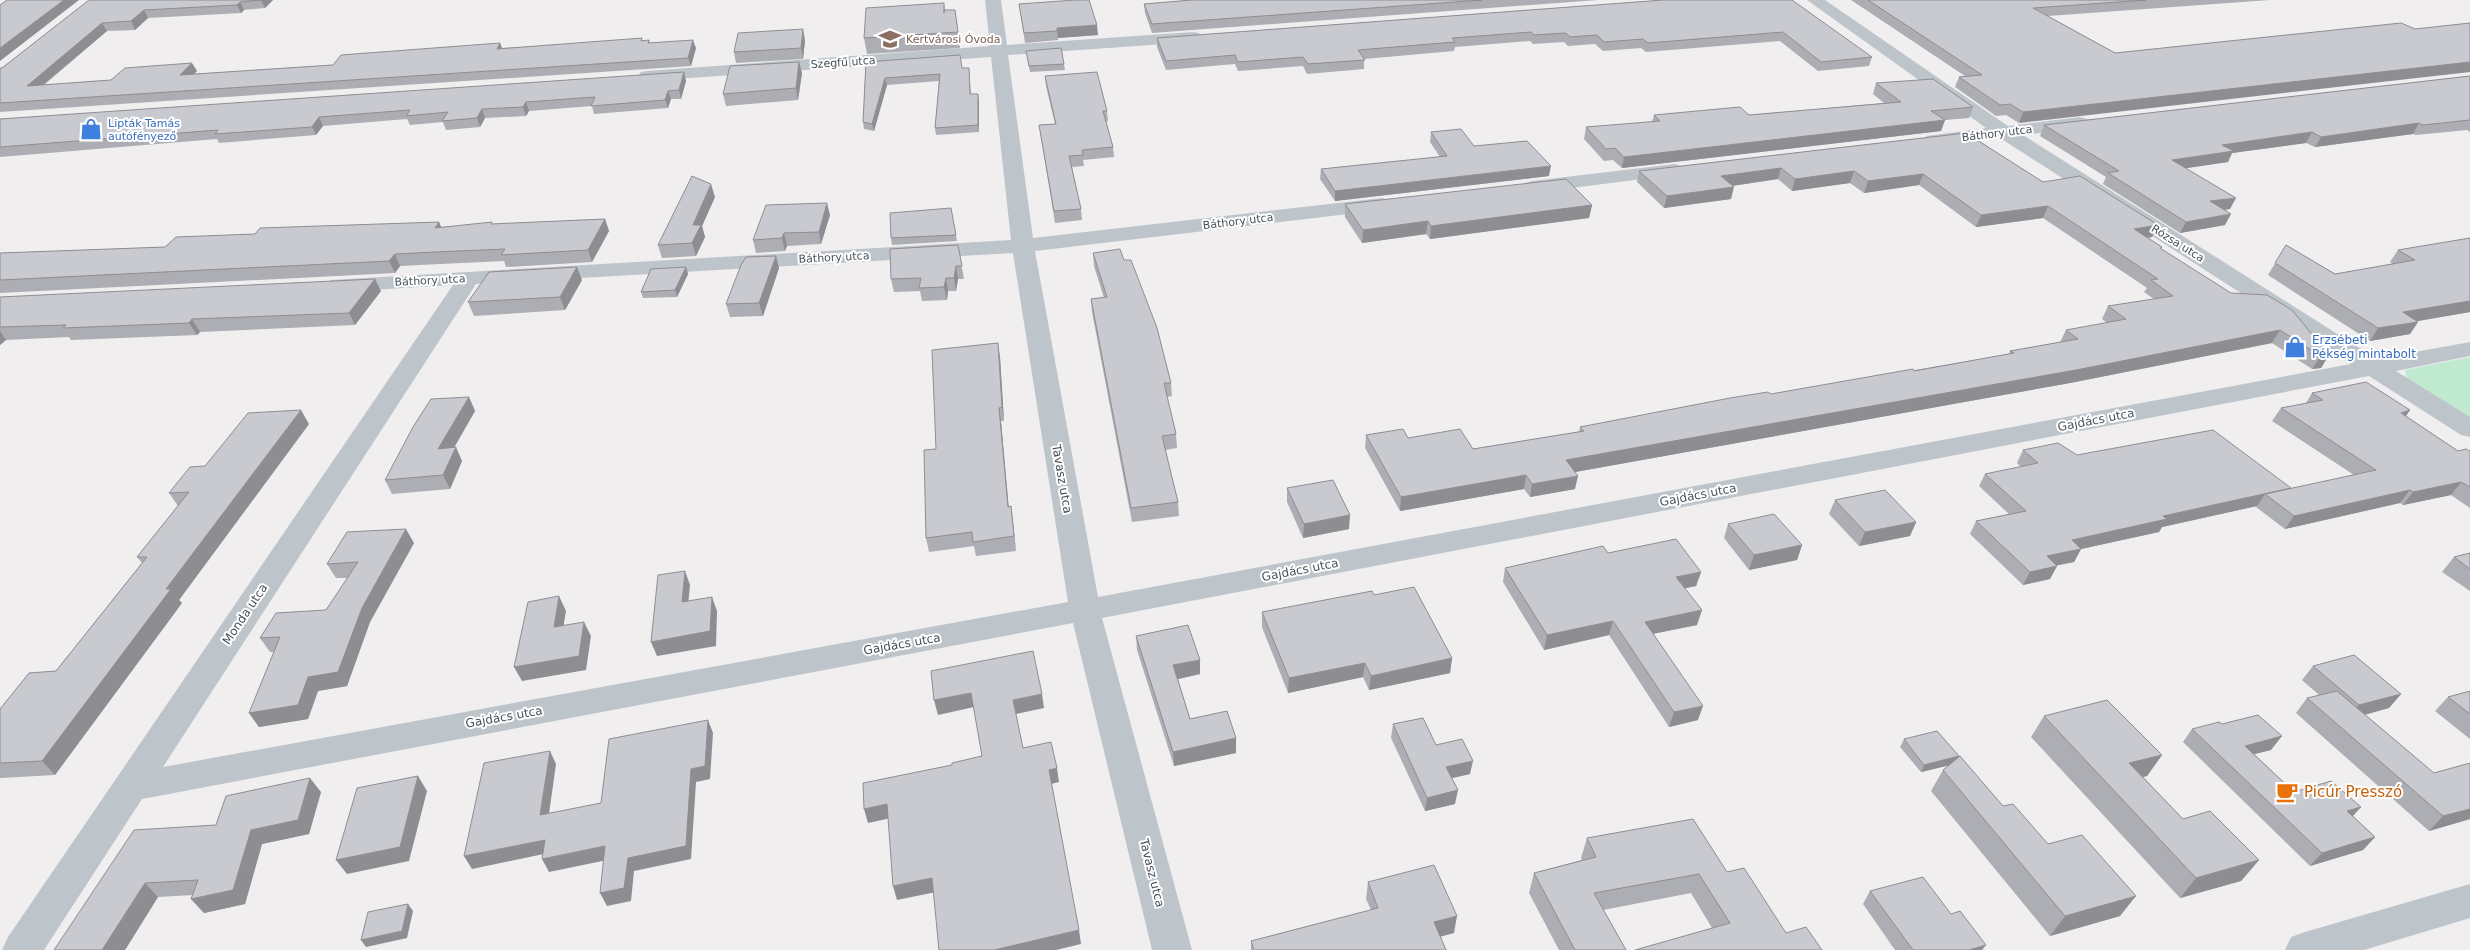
<svg xmlns="http://www.w3.org/2000/svg" width="2470" height="950" font-family="'DejaVu Sans',sans-serif">
  <rect width="100%" height="100%" fill="#f0eeee"/>
  <path fill="#c0ead0" d="M2470 357V421L2407 379 2405 370Z"/>
  <g fill="none" stroke-linecap="round" stroke-linejoin="round">
    <path fill="#bdc5cb" fill-rule="evenodd" d="M985 0H1001L1007 45 1193 32 1199 33 1201 37 1199 41 1193 42 1008 55 1033 238 1382 198 1389 200 1392 204 1389 208 1382 210 1035 251 1098 597 2351 364 2000 138 1934 146 1927 144 1924 140 1927 136 1986 128 1807 0H1825L2008 126 2080 117 2087 119 2089 123 2087 127 2023 135 2377 359 2470 342V356L2396 371 2470 417V437L2461 435 2369 376 1102 618 1192 950H1152L1073 623 142 799 44 950H2L8 937 453 285 339 292 331 290 328 285 331 280 1011 240 991 57 647 81 641 80 638 76 641 72 647 71 990 46ZM1013 253 1068 602 163 767 476 284Z
      M1675 164 1682 166 1685 170 1682 174 1532 193 1525 191 1522 187 1525 183 1532 181Z
      M2470 884V918L2364 950H2285L2291 937 2305 932Z"/>
  </g>
  <path fill="#adaeb3" d="M89 0H273L265 8 244 10 241 13 148 18 135 30 107 31 44 85 111 80 197 71 194 74 333 65 500 43 502 48 649 40 650 43 696 48 691 66 0 112V68H2Z
    M1192 0H1598L1152 33 1145 13 1144 4Z
    M1663 0 1872 57 1869 66 1818 71 1780 41 1646 52 1641 48 1603 51 1595 44 1568 46 1564 42 1533 44 1530 41 1455 47 1454 51 1364 59V69L1307 74 1303 66 1238 71 1235 64 1166 70 1157 47V38Z
    M1851 0H2270L2048 16 2115 53 2019 123 2006 115 1996 116 1955 87 1959 77 1965 76Z
    M944 3 945 10H955L960 48 867 54 864 38Z
    M1019 4 1098 35 1058 38V40L1025 43Z
    M805 40 803 59 736 63 734 52Z
    M1027 57 1064 64 1065 70 1030 72Z
    M799 62 802 73 798 100 726 106 723 94Z
    M866 62 962 68H969L971 94 979 101V132L936 135 935 128 939 81 887 85 874 131 864 129 863 122Z
    M1045 76 1107 111 1108 121 1106 122 1113 147 1114 157 1083 160 1084 166 1072 167 1081 209 1082 220 1055 223 1039 125 1055 124 1046 86Z
    M2470 76V132L2467 130 2416 135 2413 134 2315 147 2306 143 2232 153 2228 162 2186 168 2230 209 2224 210 2225 225 2180 233 2103 184 2106 177 2040 136 2044 125Z
    M686 81 681 99H671L668 108 594 114 592 106 529 111 526 116 485 118 480 127 446 130 443 122 410 125 407 119 323 126 316 135 219 143 217 139 0 157V119Z
    M1876 83 1973 107 1969 118 1945 120 1941 131 1622 168 1613 160 1604 161 1584 139 1586 127 1652 122 1654 115H1749L1884 103 1873 94Z
    M1431 132 1474 146 1549 176 1335 201 1320 179 1321 169 1440 157 1430 142Z
    M1966 133 2043 182 2158 225 2152 237 2147 238 2161 249 2329 355 2321 368 2312 369 2272 343 2070 383 1575 472V489L1530 497 1524 489 1400 511 1365 448 1366 435 1408 438 1473 449 1579 432 1580 427 2009 354 2010 351 2060 342 2066 330 2107 323 2102 319 2108 306 2154 299 2144 292 2147 288 2043 218 1976 227 1919 185 1864 193 1850 183 1792 191 1778 179 1732 186 1731 199 1664 208 1637 182 1639 171Z
    M715 197 702 226 705 237 696 256 662 258 658 245Z
    M1345 204 1592 205 1589 218 1430 239 1426 234 1362 243 1345 217Z
    M951 208 957 241 892 245 891 238Z
    M830 215 821 244 787 246 785 251 756 253 753 240Z
    M605 219 609 231 592 262 506 267 504 261 440 264 400 266 395 273 0 293V253L165 247 255 234 439 222 441 227 492 224Z
    M2470 238V312L2417 321 2418 322 2410 334 2370 341 2268 275 2286 245 2335 274 2393 264 2390 262 2398 250Z
    M958 245 964 279H958L956 291H948L947 300 922 301 920 291 894 292 891 279Z
    M1093 253 1171 383 1172 396 1167 397 1176 434 1177 448 1165 450 1178 502 1179 516 1132 522 1092 312 1091 299 1104 298 1094 266Z
    M776 256 779 268 763 316 730 317 726 304Z
    M686 267 688 274 677 297 643 298 641 292Z
    M582 280 565 310 474 316 468 302Z
    M381 291 355 325 200 332 197 335 71 340 69 337 6 340 0 345V297Z
    M1000 357 1004 421H1001L1008 507 1011 506 1016 551 976 556 974 546 929 552 926 538 936 449Z
    M2312 393 2410 410 2406 416 2458 451H2470V508L2451 495 2403 505 2400 503 2285 529 2256 507 2257 506 2162 527 2159 532 2081 549 2074 562 2056 565 2057 566 2050 579 2023 585 1970 534 1976 521 2009 514 1979 486 1985 474 2021 467 2017 463 2023 450 2077 455 2291 489 2354 475 2272 421 2281 408 2306 403Z
    M469 397 475 411 454 448 462 461 450 489 392 494 385 480Z
    M309 424 179 600 182 603 55 775 0 778V709L56 671 142 563 137 557 178 506 169 493 205 466Z
    M1287 488 1349 529 1303 538 1287 502Z
    M1835 500 1916 522 1910 536 1859 546 1829 514Z
    M1728 524 1802 545 1797 560 1749 570 1724 538Z
    M414 543 370 622 347 686 318 691 308 719 259 727 249 713 274 652H270L260 638 326 610 348 578H336L327 564Z
    M1608 553 1701 572 1696 586 1685 588 1697 625 1653 634 1698 720 1669 727 1609 635 1544 650 1503 582 1505 568Z
    M2470 553V591L2442 572 2454 557Z
    M1374 595 1452 658 1450 673 1369 690 1363 677 1288 693 1262 627V612Z
    M1136 636 1200 674 1178 679 1190 719 1236 753 1174 766 1137 650Z
    M2313 666 2401 694 2389 708 2365 715 2434 773 2470 763V819L2429 831 2296 713 2307 698 2319 695 2302 680Z
    M2470 691V739L2435 711 2448 697Z
    M2044 716 2162 755 2147 776 2143 777 2183 819 2259 860 2241 881 2180 898 2031 737Z
    M1393 724 1436 745 1470 774 1452 778 1455 804 1425 811 1391 738Z
    M2222 724 2271 750 2254 754 2294 792 2361 807 2353 816 2375 837 2363 850 2310 866 2183 742 2192 729Z
    M1904 739 1959 756 2003 806 2048 844 2120 916 2050 936 1931 791 1943 770 1949 765 1921 772 1900 747Z
    M321 792 309 834 262 844 245 904 204 913 191 899 193 895 158 897 125 950H54L216 825Z
    M1587 838 1727 872 1786 933 1712 928 1691 893 1603 910 1626 950H1559L1529 893 1534 873 1582 860 1581 858Z
    M1368 882 1454 933 1440 936 1446 950H1251V941L1371 910 1366 899Z
    M1870 891 1951 914 1982 950H1895L1863 904Z"/>
  <path fill="#8d8d92" d="M64 0H79L0 61V48Z
    M261 0H273L265 8Z
    M240 2 244 10 241 13 237 5Z
    M144 10 148 18 135 30 131 21Z
    M102 23 107 31 32 94 27 86Z
    M1097 25 1098 35 1058 38 1057 28Z
    M803 29 805 40 803 59 801 48Z
    M693 40 696 48 691 66 688 58Z
    M500 43 503 51 497 49Z
    M799 62 802 73 798 100 796 88Z
    M2470 62V72L2019 123 2023 112Z
    M192 63 197 71 184 84 180 75Z
    M684 72 686 81 681 99 679 90Z
    M885 78 887 85 874 131 872 124Z
    M668 91 671 99 668 108 665 100Z
    M978 94 979 101V132L978 125Z
    M526 102 529 111 526 116 523 107Z
    M482 109 485 118 480 127 477 118Z
    M319 117 323 126 316 135 312 127Z
    M1945 120 1941 131 1622 168 1624 157Z
    M2419 123 2413 134 2315 147 2321 137Z
    M2312 132 2306 143 2232 153 2228 162 2167 171 2172 160 2222 145Z
    M1551 166 1549 176 1335 201V191Z
    M1781 168 1778 179 1718 188 1721 176Z
    M1854 171 1850 183 1792 191 1795 179Z
    M1923 174 1919 185 1864 193 1868 181Z
    M711 184 715 197 702 226 705 237 696 256 692 243 693 225Z
    M1734 187 1731 199 1664 208 1667 196Z
    M2236 198 2230 209 2204 213 2210 201Z
    M827 203 830 215 821 244 819 232Z
    M1592 205 1589 218 1430 239 1431 226Z
    M2048 206 2043 218 1976 227 1981 215Z
    M2231 214 2225 225 2180 233 2186 222Z
    M605 219 609 231 592 262 588 250Z
    M1428 221 1426 234 1362 243 1363 230Z
    M439 222 444 234 435 228Z
    M2158 225 2152 237 2128 241 2134 229Z
    M784 233 787 246 785 251 782 238Z
    M395 254 400 266 395 273 389 261Z
    M776 256 779 268 763 316 759 303Z
    M956 266 958 279 956 291 954 278Z
    M577 267 582 280 565 310 560 297Z
    M686 267 688 274 677 297 675 290Z
    M946 278 948 291 947 300 944 287Z
    M375 279 381 291 355 325 349 313Z
    M2470 301V312L2395 325 2403 312Z
    M192 319 200 332 197 335 189 323Z
    M2418 322 2410 334 2370 341 2378 328Z
    M2280 330 2272 343 2070 383 1564 474 1566 460Z
    M0 331 6 340 0 345Z
    M998 343 1000 357 1004 421 1002 407Z
    M2329 355 2321 368 2312 369 2321 356Z
    M469 397 475 411 445 463 438 449Z
    M999 408 1001 421 1010 521 1008 507Z
    M301 410 309 424 179 600 182 603 55 775 42 761 166 589Z
    M2410 410 2401 423V413Z
    M456 447 462 461 450 489 443 475Z
    M1526 475 1524 489 1400 511 1401 497Z
    M1578 476 1575 489 1530 497 1532 484Z
    M2461 482 2451 495 2403 505 2413 492Z
    M2291 488 2265 494 2257 506 2162 527 2159 532 2081 549 2074 562 2040 569 2047 556 2072 540 2163 516Z
    M2410 490 2400 503 2285 529 2294 516Z
    M1011 506 1013 521 1016 551 1014 536Z
    M1350 515 1349 529 1303 538 1304 524Z
    M1916 522 1910 536 1859 546 1865 532Z
    M406 529 414 543 370 622 347 686 318 691 308 719 259 727 249 713 308 677 362 608Z
    M1802 545 1797 560 1749 570 1754 555Z
    M2057 566 2050 579 2023 585 2030 572Z
    M685 571 690 585 687 616 682 602Z
    M1701 572 1696 586 1672 591 1676 577Z
    M559 596 566 611 561 641 554 627Z
    M712 597 717 611 716 646 657 656 651 642Z
    M1702 610 1697 625 1641 636 1645 622Z
    M1613 621 1609 635 1544 650 1547 635Z
    M584 622 591 636 586 670 522 681 514 667Z
    M1452 658 1450 673 1369 690 1371 676Z
    M1200 660V674L1174 680 1173 665Z
    M1365 663 1363 677 1288 693 1289 678Z
    M971 693 974 707 938 715 934 700Z
    M1042 694 1044 708 1016 714 1013 700Z
    M2401 694 2389 708 2347 719 2359 705Z
    M1703 706 1698 720 1669 727 1674 712Z
    M708 720 713 733 710 779 696 782 691 859 634 871 631 901 607 906 600 893 628 858 691 769Z
    M2282 736 2271 750 2235 759 2245 746Z
    M1236 738V753L1174 766 1173 752Z
    M550 751 556 764 547 828 540 815Z
    M2162 755 2147 776 2115 784 2129 763Z
    M1959 756 1955 764 1921 772 1924 765Z
    M1473 761 1470 774 1444 780 1446 767Z
    M1057 768 1059 782 1051 784 1049 770Z
    M418 776 427 791 409 861 347 874 336 860 406 821Z
    M310 778 321 792 309 834 262 844 245 904 204 913 191 899 251 830Z
    M1458 790 1455 804 1425 811 1427 798Z
    M887 804 891 818 868 823 864 809Z
    M2361 807 2349 820 2347 811Z
    M2470 809V819L2429 831 2443 816Z
    M2375 837 2363 850 2310 866 2322 853Z
    M545 840 553 852 472 869 464 856Z
    M605 846 612 859 549 872 542 859Z
    M2259 860 2241 881 2180 898 2196 878Z
    M932 878 936 892 897 900 893 886Z
    M145 883 158 897 125 950H102Z
    M2136 896 2120 916 2050 936 2065 916Z
    M408 904 413 911 407 938 366 947 361 940Z
    M1457 916 1454 933 1432 939 1434 922Z
    M1079 930 1081 944 1056 950H994Z
    M1986 945 1982 950H1969Z"/>
  <path fill="#c9cad0" stroke="#8d8d92" d="M7 0H64L0 48V5Z
    M89 0H261L240 2 237 5 144 10 131 21 102 23 27 86 111 80 125 68 192 63 180 75 333 65 341 55 500 43 497 49 642 38 641 41 649 40 648 43 693 40 688 58 0 103V68H2Z
    M1075 0H1089L1097 25 1057 28V31L1024 33 1019 4Z
    M1192 0H1482L1152 24 1144 4Z
    M1663 0H1792L1872 57 1821 62 1783 32 1648 43 1643 39 1604 42 1597 35 1570 37 1566 33 1534 35 1531 32 1452 38 1455 42 1358 50 1365 60 1308 64 1303 57 1238 62 1235 55 1166 61 1157 38Z
    M1868 0H2146L2033 8 2115 53 2401 23 2415 29 2470 23V62L2023 112 2010 104 2000 105 1959 77 1982 75Z
    M944 3V13V10H955L958 32 864 38 866 8Z
    M803 29 801 48 734 52 738 33Z
    M1061 48 1064 64 1029 66 1026 51Z
    M960 55 962 68H969L970 94H978V125L935 128 940 74 885 78 872 124 863 122 866 62Z
    M799 62 796 88 723 94 730 66Z
    M684 72 679 90 668 91 665 100 591 106 595 97 526 102 523 107 482 109 477 118 442 121 448 112 406 116 410 110 319 117 312 127 215 134 218 130 0 147V119Z
    M1097 72 1107 111H1103L1113 147 1082 150 1083 155 1069 156 1081 209 1054 211 1039 125 1056 124 1045 76Z
    M2470 76V120L2423 125 2419 123 2321 137 2312 132 2222 145 2234 151 2172 160 2236 198 2210 201 2231 214 2186 222 2108 173 2119 171 2044 125Z
    M1933 79 1973 107 1931 111 1945 120 1624 157 1615 148 1606 149 1586 127 1660 121 1654 115 1740 107 1749 115 1901 102 1876 83Z
    M1461 129 1474 146 1527 141 1551 166 1335 191 1321 169 1447 156 1431 132Z
    M1966 133 2043 182 2080 176 2158 225 2134 229 2162 247 2160 248 2231 293 2267 295 2292 310 2329 355 2321 356 2280 330 2076 370 1566 460 1578 476 1532 484 1526 475 1401 497 1366 435 1403 429 1408 438 1460 429 1473 449 1584 431 1580 427 1730 398 1768 392 1771 394 1913 369 1914 371 2014 353 2010 351 2078 339 2066 330 2126 319 2108 306 2173 296 2151 280 2158 279 2048 206 1981 215 1923 174 1868 181 1854 171 1795 179 1781 168 1721 176 1734 187 1667 196 1639 171Z
    M692 176 711 184 693 225H701L692 243 658 245Z
    M1566 179 1592 205 1431 226 1428 221 1363 230 1345 204Z
    M827 203 819 232 784 233 782 238 753 240 766 205Z
    M951 208 956 235 891 238 890 213Z
    M605 219 588 250 501 255 505 249 435 252 395 254 389 261 0 280V253L165 247 176 237 255 234 260 228 439 222 435 228 492 222 491 224Z
    M2470 238V301L2403 312 2418 322 2378 328 2275 263 2286 245 2335 274 2415 260 2398 250Z
    M958 245 962 266H956L954 278H946L944 287 919 288 921 278 891 279 890 249Z
    M1120 249 1124 260H1131L1157 328 1171 383H1164L1176 434 1162 436 1178 502 1131 508 1091 299 1107 297 1093 253Z
    M776 256 759 303 726 304 741 265 746 257Z
    M577 267 560 297 468 302 489 272Z
    M686 267 675 290 641 292 651 269Z
    M375 279 349 313 192 319 189 323 63 328 66 325 0 327V297Z
    M998 343 1002 407 999 408 1008 507 1011 506 1014 536 973 542 972 532 926 538 924 450 936 449 932 350Z
    M2366 382 2410 410 2401 413 2458 451 2466 449 2470 451V487L2461 482 2413 492 2410 490 2294 516 2265 494 2376 470 2281 408 2323 400 2312 393Z
    M469 397 438 449 456 447 443 475 385 480 413 427 431 399Z
    M301 410 166 589H171L42 761 0 763V709L29 673 56 671 147 557H137L189 492 169 493 190 467 205 466 248 413Z
    M2213 430 2291 488 2163 516 2167 519 2072 540 2081 549 2047 556 2057 566 2030 572 1976 521 2026 511 1985 474 2038 463 2023 450 2058 443 2077 455Z
    M1333 480 1350 515 1304 524 1287 488Z
    M1885 490 1916 522 1865 532 1835 500Z
    M1774 514 1802 545 1754 555 1728 524Z
    M406 529 362 608 338 672 308 677 298 705 249 713 280 637 260 638 276 613 326 610 358 562 327 564 347 532Z
    M1676 539 1701 572 1676 577 1702 610 1645 622 1703 706 1674 712 1613 621 1547 635 1505 568 1603 546 1608 553Z
    M2470 553V569L2454 557Z
    M685 571 682 602 712 597 710 631 651 642 658 575Z
    M1414 587 1452 658 1371 676 1365 663 1289 678 1262 612 1372 591 1374 595Z
    M559 596 554 627 584 622 579 656 514 667 528 602Z
    M1188 625 1200 660 1173 665 1190 719 1227 711 1236 738 1173 752 1136 636Z
    M1033 651 1042 694 1013 700 1023 748 1051 742 1057 768 1049 770 1079 930 994 950H939L932 878 893 886 887 804 864 809 863 783 952 765V763L982 756 971 693 934 700 931 671Z
    M2354 655 2401 694 2359 705 2313 666Z
    M2337 691 2434 773 2470 763V809L2443 816 2307 698Z
    M2470 691V714L2448 697Z
    M2107 700 2162 755 2129 763 2183 819 2210 811 2259 860 2196 878 2044 716Z
    M2258 715 2282 736 2245 746 2294 792 2331 781 2361 807 2347 811 2375 837 2322 853 2192 729 2219 722 2222 724Z
    M1423 718 1436 745 1462 739 1473 761 1446 767 1458 790 1427 798 1393 724Z
    M708 720 705 766 691 769 686 846 628 858 624 888 600 893 605 846 542 859 545 840 464 856 484 763 550 751 540 815 601 803 609 739Z
    M1937 731 1959 756 1924 765 1904 739Z
    M1960 756 2003 806 2013 804 2048 844 2082 835 2136 896 2065 916 1943 770Z
    M418 776 400 847 336 860 357 788Z
    M310 778 298 820 251 830 233 890 191 899 198 880 145 883 102 950H54L134 830 216 825 226 796Z
    M1693 819 1727 872 1744 868 1786 933 1806 927 1822 950H1635L1730 923 1699 874 1594 893 1626 950H1575L1534 873 1596 857 1587 838Z
    M1434 865 1457 916 1434 922 1446 950H1254L1251 941 1378 908 1368 882Z
    M1923 877 1951 914 1960 911 1986 945 1969 950H1913L1870 891Z
    M408 904 402 931 361 940 368 912Z"/>
  <defs>
    <g id="school-bare" transform="scale(1.725)"><path d="M0-5L7-2L0 1L-7-2ZM-4 1L0 2.5L4 1V4Q0 6-4 4Z" fill="#8d6e63" stroke="#fff" stroke-width="2.5" paint-order="stroke"/></g>
    <g id="shop-bare" transform="scale(1.725)"><path d="M-5-2.5h2.3a2.7 3.5 0 0 1 5.4 0H5L5.5 6h-11ZM-1.5-2.5h3a1.5 2.3 0 0 0-3 0Z" fill="#3f7fe0" stroke="#fff" stroke-width="2.5" paint-order="stroke"/></g>
    <g id="cafe-bare" transform="scale(1.725)"><path d="M-5.5-4.5H6V0H3Q3 3.5 0 3.5H-2.5Q-5.5 3.5-5.5 0ZM3-3.2v2h1.7v-2ZM-6 4.5H4V6H-6Z" fill="#e8710a" stroke="#fff" stroke-width="2.5" paint-order="stroke"/></g>
  </defs>
  <g fill-rule="evenodd">
    <use href="#school-bare" x="890" y="39"/>
    <use href="#shop-bare" x="91" y="129"/>
    <use href="#shop-bare" x="2295" y="347"/>
    <use href="#cafe-bare" x="2287" y="792"/>
  </g>
  <g text-anchor="middle" stroke-width="4" stroke-linejoin="round" paint-order="stroke">
    <g font-size="11" fill="#785e54" stroke="#fff" text-anchor="start">
      <text x="906" y="43">Kertvárosi Óvoda</text>
    </g>
    <g font-size="11" fill="#485159" stroke="#fff">
      <text transform="translate(843 62) rotate(-4)" y="4">Szegfű utca</text>
      <text transform="translate(1997 133) rotate(-7)" y="4">Báthory utca</text>
      <text transform="translate(1238 221) rotate(-7)" y="4">Báthory utca</text>
      <text transform="translate(2178 243) rotate(32)" y="4">Rózsa utca</text>
      <text transform="translate(834 257) rotate(-3)" y="4">Báthory utca</text>
      <text transform="translate(430 280) rotate(-3)" y="4">Báthory utca</text>
    </g>
    <g font-size="11" fill="#366cbe" stroke="#fff" text-anchor="start">
      <text x="108" y="127">Lipták Tamás<tspan x="108" dy="13">autófényező</tspan></text>
    </g>
    <g font-size="12" fill="#366cbe" stroke="#fff" text-anchor="start">
      <text x="2312" y="344">Erzsébeti<tspan x="2312" dy="14">Pékség mintabolt</tspan></text>
    </g>
    <g font-size="12" fill="#485159" stroke="#fff">
      <text transform="translate(2096 420) rotate(-11)" y="4">Gajdács utca</text>
      <text transform="translate(1062 479) rotate(80)" y="4">Tavasz utca</text>
      <text transform="translate(1698 495) rotate(-11)" y="4">Gajdács utca</text>
      <text transform="translate(1300 570) rotate(-11)" y="4">Gajdács utca</text>
      <text transform="translate(245 614) rotate(-56)" y="4">Monda utca</text>
      <text transform="translate(902 644) rotate(-10)" y="4">Gajdács utca</text>
      <text transform="translate(504 717) rotate(-10)" y="4">Gajdács utca</text>
      <text transform="translate(1152 873) rotate(76)" y="4">Tavasz utca</text>
    </g>
    <g font-size="15" fill="#c56008" stroke="#fff" text-anchor="start">
      <text x="2304" y="797">Picúr Presszó</text>
    </g>
  </g>
</svg>
